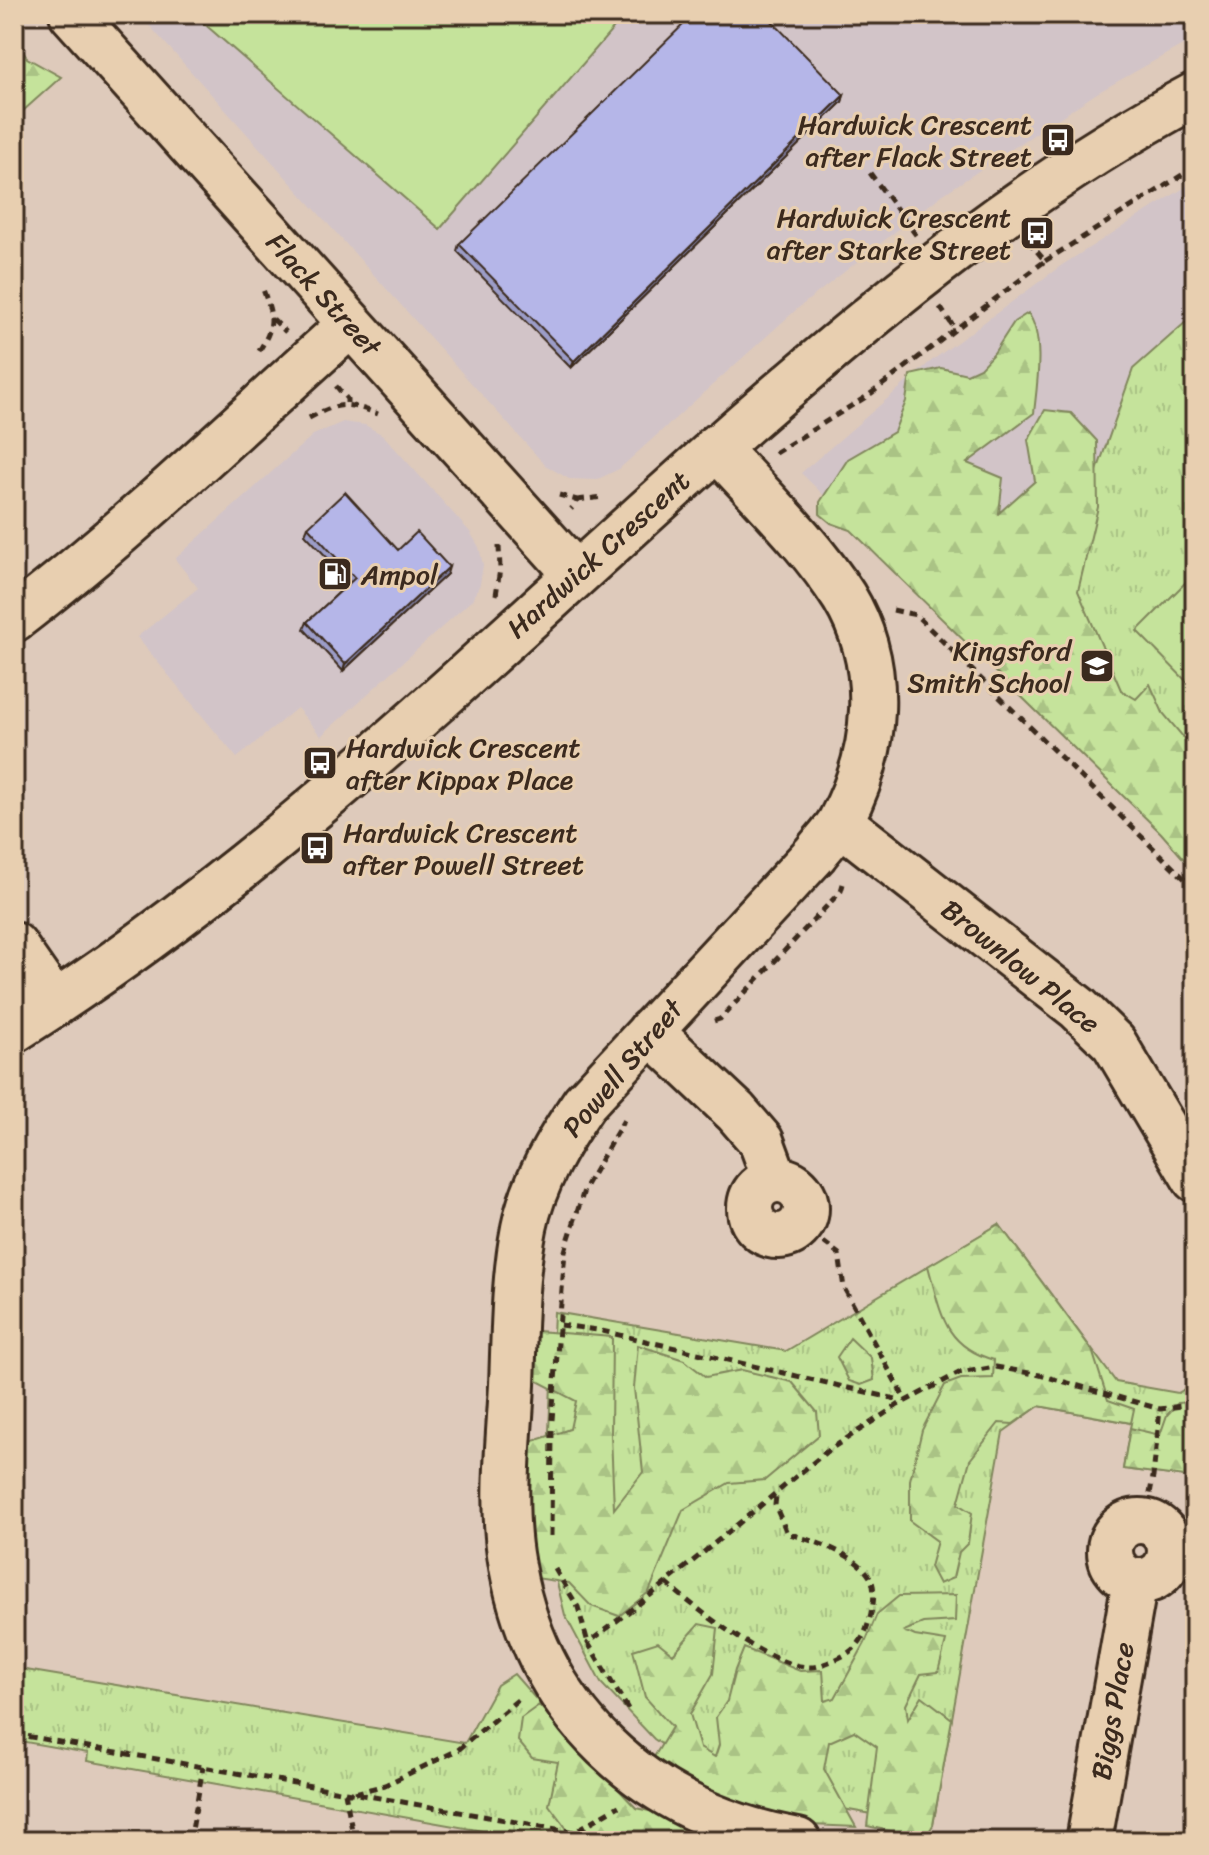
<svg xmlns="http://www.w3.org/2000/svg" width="1209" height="1855" font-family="Sriracha,sans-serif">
  <defs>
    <pattern id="grass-tufts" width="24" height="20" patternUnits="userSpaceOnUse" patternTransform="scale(2)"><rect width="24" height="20" fill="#c5e39b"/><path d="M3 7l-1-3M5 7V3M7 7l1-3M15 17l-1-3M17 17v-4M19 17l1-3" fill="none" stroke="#aac385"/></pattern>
    <pattern id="forest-firs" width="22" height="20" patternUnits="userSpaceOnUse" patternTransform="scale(2)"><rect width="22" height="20" fill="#c5e39b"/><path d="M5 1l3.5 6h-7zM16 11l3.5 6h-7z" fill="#aac385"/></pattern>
  </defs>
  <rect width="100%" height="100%" fill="#decabb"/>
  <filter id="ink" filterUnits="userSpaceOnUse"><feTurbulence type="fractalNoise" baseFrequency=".0125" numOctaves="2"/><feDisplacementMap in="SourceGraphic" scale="16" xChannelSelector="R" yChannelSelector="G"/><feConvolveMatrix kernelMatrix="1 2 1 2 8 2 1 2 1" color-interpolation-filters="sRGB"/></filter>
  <g filter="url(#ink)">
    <path fill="#d2c4c8" d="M139 14H1195V38L1097 93 942 195 797 309 619 469 596 480 569 479 545 465Z
      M1195 181V858L801 473 930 362 1062 265Z
      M343 422 365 425 383 435 470 532 479 547 483 565 480 584 472 600 321 736 297 708 237 758 137 637 198 588 175 559 313 435Z"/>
    <path fill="url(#grass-tufts)" stroke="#80865c" stroke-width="2" d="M1195 314V833L995 634 1097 471 1133 369Z
      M999 1224 1116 1382 1178 1393 1195 1383V1434H1192L1185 1477 1123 1469 1131 1423 1039 1406 1003 1432 933 1825 776 1797 688 1762 654 1739 601 1683 565 1615 548 1546 546 1504 554 1312 786 1351Z
      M14 1668 465 1743 497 1685 514 1674 592 1763 636 1808 690 1841H539L87 1761 88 1753 14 1740Z"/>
    <path fill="url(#forest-firs)" stroke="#80865c" stroke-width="2" d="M14 37 27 58 61 77 14 119Z
      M1028 313C1045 336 1037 385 1034 413L967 463 1003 478 999 513 1035 481 1028 440 1045 410 1071 413 1097 441 1098 507 1078 591 1121 690 1136 699 1150 684 1163 713 1195 751V872L1161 833 851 530 831 523 820 514V502L848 459 894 432 906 401 910 375 941 368 967 374 980 368 994 353 1014 322Z
      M999 1224 1092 1350 1108 1400 1134 1409 1131 1423 1039 1406 1013 1424 999 1423 970 1460 958 1504 972 1513 968 1543 959 1552 953 1578 939 1584 930 1567 937 1541 910 1521V1480L922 1430 945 1385 961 1379 993 1378 994 1360C943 1346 941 1312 928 1266Z
      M537 1331 612 1337 611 1434 614 1509 643 1472 634 1388 638 1345 684 1360 706 1377 742 1370 792 1382 817 1412 819 1435 765 1480 729 1483 683 1510 649 1592 619 1616 591 1606 569 1583 529 1577 518 1446 570 1429 576 1401 524 1374V1338Z
      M850 1338 871 1358 874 1380 861 1385 849 1381 837 1357Z
      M1188 1402V1426L1192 1434 1185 1477 1123 1469 1130 1428 1160 1435 1167 1415 1178 1403Z
      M956 1595 955 1621 923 1623 904 1631 915 1636 946 1641 938 1672 921 1674 906 1705 908 1719 922 1696 952 1719 933 1825 927 1835 913 1836 867 1826 877 1747 854 1731 829 1742 824 1769 856 1827 811 1825 731 1802 651 1762 672 1727 645 1697 633 1650 658 1642 673 1654 699 1624 718 1628 713 1674 690 1714 700 1748 715 1757 719 1745 716 1717 727 1701 735 1670 744 1648 800 1671 823 1670 825 1701 835 1698 865 1643 877 1614 899 1596Z
      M539 1705 636 1808 672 1816 712 1838V1841H576L549 1805 558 1762 532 1758 518 1741 521 1718Z"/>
    <path fill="#c5e39b" stroke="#80865c" stroke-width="2" d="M193 14H626L440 229Z
      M1195 573V690L1137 631Z"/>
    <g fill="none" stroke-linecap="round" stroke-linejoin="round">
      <g stroke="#3b2a1e" stroke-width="50">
        <path id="minor" d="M72 14 576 574
          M716 447C759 495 809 542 844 597 886 666 878 751 841 820 835 832 823 843 815 854L584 1103C559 1140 533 1182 524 1228 514 1279 514 1332 512 1385 509 1440 502 1499 510 1554 533 1711 645 1814 798 1841
          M14 619C132 528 240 423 351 324
          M840 822 1078 1008 1114 1043 1195 1179
          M14 945 55 1004
          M14 1030C285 860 509 630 749 420 888 299 1031 182 1195 95
          M650 1031 736 1112 761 1141 775 1179
          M750 1208a28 28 0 1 1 56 0a28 28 0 1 1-56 0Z
          M1110 1551a30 30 0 1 1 60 0a30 30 0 1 1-60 0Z
          M1089 1841 1135 1581"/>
      </g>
      <path stroke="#3b2a1e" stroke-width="5" stroke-dasharray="8 6" stroke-linecap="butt" d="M870 173 916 235
        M1045 261 1195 167
        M940 307 955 329
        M273 319 286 332
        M259 351C276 324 273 316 262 287
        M336 386 347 399V403
        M309 418C339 402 346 402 378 414
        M775 453 869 395 1045 261 1030 243
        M559 495 577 500 576 504 571 509
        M577 500 603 497
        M496 595 500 569 499 546
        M893 610 916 615 1195 889
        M714 1021 720 1019 841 891 843 884
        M801 1225 839 1254 844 1288 906 1401
        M560 1325 598 1330 896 1399 898 1405
        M552 1420 565 1251 585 1187 624 1120
        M1145 1521 1153 1477 1160 1409
        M551 1536 552 1430
        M555 1569 578 1607 588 1643
        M666 1583C698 1610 770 1668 812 1667 818 1667 824 1664 829 1662 859 1651 865 1639 872 1609 874 1601 875 1587 871 1579 858 1553 812 1541 787 1533L775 1505 776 1496 773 1494
        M628 1709 588 1643 666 1583 826 1452 898 1405 959 1373 996 1367 1040 1375 1160 1409 1195 1404
        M14 1734 574 1832 619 1806
        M345 1792 354 1841
        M355 1793 385 1785 458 1750 521 1697
        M192 1841 191 1836 203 1767
        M542 1841 545 1828"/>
      <use href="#minor" stroke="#e8cfb0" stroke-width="44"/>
    </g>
    <path fill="#9c9dc8" stroke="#3b2a1e" stroke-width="2" d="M844 95 842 102 571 368 457 251 459 244Z
      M308 527 398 550 447 574 343 671 304 629 307 622 350 582 305 534Z"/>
    <path fill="#7f7fa2" stroke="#3b2a1e" stroke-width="2" d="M844 95 842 102 571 368 574 361Z
      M449 567 447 574 343 671 345 664Z"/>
    <path fill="#b5b6e8" stroke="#3b2a1e" stroke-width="2" d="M694 14H765L844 95 574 361 459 244Z
      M345 492 398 550 417 532 449 567 345 664 307 622 355 578 308 527Z"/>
  </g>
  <defs>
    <g id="bus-square" transform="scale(1.8)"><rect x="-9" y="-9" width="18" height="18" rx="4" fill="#3b2a1e" stroke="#e8cfb0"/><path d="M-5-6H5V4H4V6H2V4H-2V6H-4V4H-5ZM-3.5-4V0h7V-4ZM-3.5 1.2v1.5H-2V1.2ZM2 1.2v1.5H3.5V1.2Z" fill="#fff"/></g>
    <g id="fuel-square" transform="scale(1.8)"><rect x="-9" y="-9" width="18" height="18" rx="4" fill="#3b2a1e" stroke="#e8cfb0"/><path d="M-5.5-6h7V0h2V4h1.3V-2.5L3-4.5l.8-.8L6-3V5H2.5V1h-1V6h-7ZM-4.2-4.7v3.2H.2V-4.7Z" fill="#fff"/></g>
    <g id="school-square" transform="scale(1.8)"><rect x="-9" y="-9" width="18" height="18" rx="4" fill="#3b2a1e" stroke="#e8cfb0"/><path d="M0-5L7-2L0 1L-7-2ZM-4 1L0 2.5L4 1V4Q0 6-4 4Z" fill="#fff"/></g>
  </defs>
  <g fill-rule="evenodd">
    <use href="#bus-square" x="1058" y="140"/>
    <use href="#bus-square" x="1037" y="233"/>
    <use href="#fuel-square" x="335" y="574"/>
    <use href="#school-square" x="1097" y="666"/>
    <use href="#bus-square" x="320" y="763"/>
    <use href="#bus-square" x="317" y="848"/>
  </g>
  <g text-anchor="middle" stroke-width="6" stroke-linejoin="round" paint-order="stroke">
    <g font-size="28" fill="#3b2a1e" stroke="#e8cfb0" text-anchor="end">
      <text x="1032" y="134">Hardwick Crescent<tspan x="1032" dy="32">after Flack Street</tspan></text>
      <text x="1011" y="227">Hardwick Crescent<tspan x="1011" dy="32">after Starke Street</tspan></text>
      <text x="361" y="584" text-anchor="start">Ampol</text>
      <text x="1071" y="660">Kingsford<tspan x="1071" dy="32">Smith School</tspan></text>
      <text x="346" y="757" text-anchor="start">Hardwick Crescent<tspan x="346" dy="32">after Kippax Place</tspan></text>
      <text x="343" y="842" text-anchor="start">Hardwick Crescent<tspan x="343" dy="32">after Powell Street</tspan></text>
    </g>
    <g font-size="28" fill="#3b2a1e" stroke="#e8cfb0">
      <text transform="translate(324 294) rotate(48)" y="10">Flack Street</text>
      <text transform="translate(598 554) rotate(-42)" y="10">Hardwick Crescent</text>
      <text transform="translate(1021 966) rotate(39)" y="10">Brownlow Place</text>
      <text transform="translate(622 1068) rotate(-50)" y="10">Powell Street</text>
      <text transform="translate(1112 1711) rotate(-80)" y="10">Biggs Place</text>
    </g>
  </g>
  <rect width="1209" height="1855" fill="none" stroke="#e8cfb0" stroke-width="48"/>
  <rect x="24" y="24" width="1161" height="1807" fill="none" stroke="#3b2a1e" stroke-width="3" filter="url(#ink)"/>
</svg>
